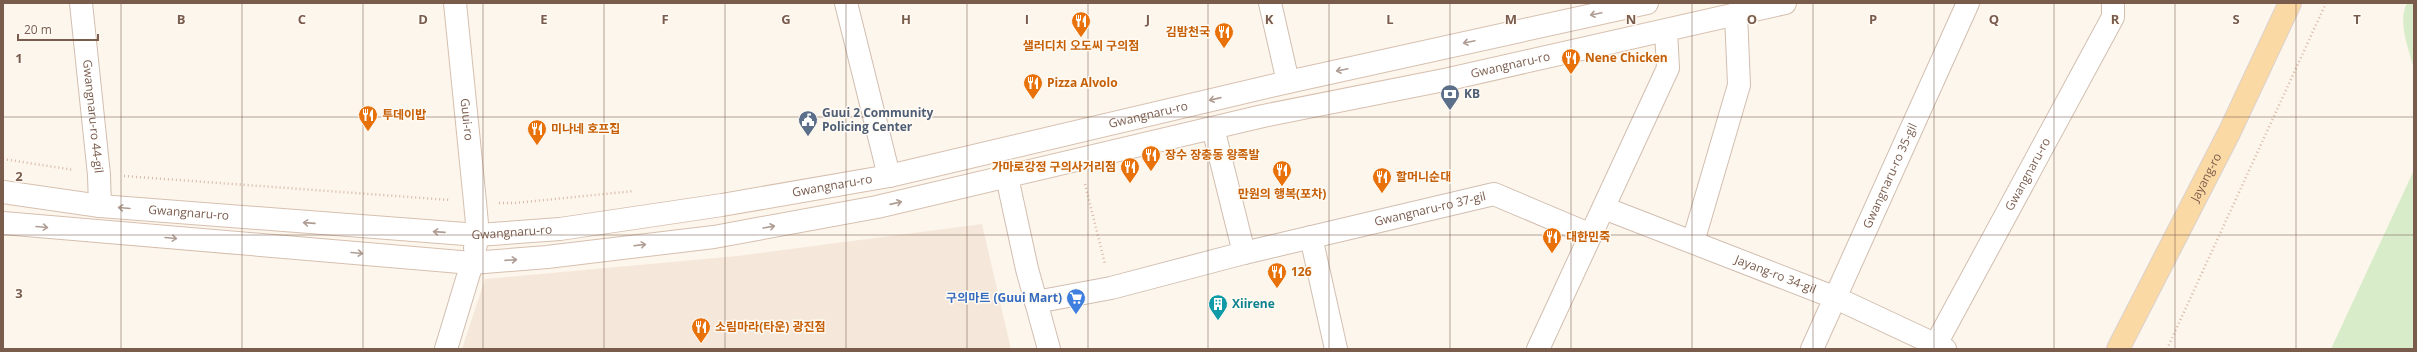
<svg xmlns="http://www.w3.org/2000/svg" width="2417" height="352" font-family="'Open Sans','Noto Sans KR',sans-serif">
  <rect width="100%" height="100%" fill="#fdf6ec"/>
  <path fill="#f5e8da" d="M982 224 1011 349H462L485 279 737 256Z"/>
  <path fill="#d8ecc9" d="M2407 3H2414V69C2409 49 2397 22 2407 3Z
    M2414 170V349H2331Z"/>
  <g fill="none" stroke-linecap="round" stroke-linejoin="round">
    <g stroke="#d1beb0" stroke-width="24">
      <g id="street">
        <path id="s1" d="M81 3 99 175 100 206"/>
        <path d="M846 3 889 176"/>
        <path d="M1270 3 1288 82"/>
        <path d="M1213 128 1244 253"/>
        <path d="M1007 177 1027 269 1049 349"/>
        <path id="s2" d="M1604 208 1836 298 1945 349"/>
        <path d="M1311 237 1336 349"/>
        <path d="M1693 242 1739 85 1736 14"/>
        <path id="s3" d="M1036 302 1111 288 1244 253 1494 194 1591 235"/>
        <path id="s4" d="M1936 344 2113 17V3"/>
        <path d="M446 349 472 263"/>
        <path d="M1538 349 1668 68 1666 31"/>
        <path id="s5" d="M1812 349 1968 3"/>
      </g>
    </g>
    <g stroke="#d6c0b0" stroke-width="24">
      <g id="secondary">
        <path id="s6" d="M455 3 475 202 478 235 475 248"/>
        <path id="s7" d="M3 192 100 206 478 235 560 229 722 205 889 176 1288 82 1647 3"/>
        <path id="s8" d="M3 223 472 263 547 257 714 237 877 207 1263 116 1449 79 1785 3"/>
      </g>
    </g>
    <g stroke="#dad1cd" stroke-width="24">
      <g id="primary">
        <path id="s9" d="M2118 349 2229 133 2290 3"/>
      </g>
    </g>
    <path stroke="#d9b8a5" stroke-width="2.5" stroke-dasharray="1 3" stroke-linecap="butt" d="M3 159 74 170
      M124 176 450 200
      M1085 184 1105 264
      M499 203H515L634 191
      M2167 349 2326 3"/>
    <use href="#street" stroke="#fff" stroke-width="22"/>
    <use href="#secondary" stroke="#fff" stroke-width="22"/>
    <use href="#primary" stroke="#fbd9a5" stroke-width="22"/>
  </g>
  <defs><path id="oneway-shaft" d="M-6 0H5M1.5-3L5.5 0L1.5 3" fill="none" stroke-width="1.6" stroke-linecap="round" stroke-linejoin="round"/></defs>
  <g stroke="#af9d94">
    <use href="#oneway-shaft" transform="translate(1596 14) rotate(168)"/>
    <use href="#oneway-shaft" transform="translate(1469 42) rotate(168)"/>
    <use href="#oneway-shaft" transform="translate(1342 70) rotate(168)"/>
    <use href="#oneway-shaft" transform="translate(1215 99) rotate(167)"/>
    <use href="#oneway-shaft" transform="translate(896 203) rotate(-13)"/>
    <use href="#oneway-shaft" transform="translate(124 208) rotate(-175)"/>
    <use href="#oneway-shaft" transform="translate(309 223) rotate(-176)"/>
    <use href="#oneway-shaft" transform="translate(42 227) rotate(5)"/>
    <use href="#oneway-shaft" transform="translate(769 227) rotate(-10)"/>
    <use href="#oneway-shaft" transform="translate(439 232) rotate(-176)"/>
    <use href="#oneway-shaft" transform="translate(171 238) rotate(5)"/>
    <use href="#oneway-shaft" transform="translate(640 245) rotate(-7)"/>
    <use href="#oneway-shaft" transform="translate(357 253) rotate(5)"/>
    <use href="#oneway-shaft" transform="translate(511 260) rotate(-4)"/>
  </g>
  <path fill="none" stroke="#7a5c4d" stroke-width="1" stroke-opacity="0.55" d="M121 3V349M242 3V349M363 3V349M483 3V349M604 3V349M725 3V349M846 3V349M967 3V349M1088 3V349M1208 3V349M1329 3V349M1450 3V349M1571 3V349M1692 3V349M1813 3V349M1934 3V349M2054 3V349M2175 3V349M2296 3V349M3 117H2414M3 235H2414"/>
  <defs>
    <g id="restaurant-pin" transform="scale(1)"><path d="M0 17L-7.5 6A9.5 9.5 0 1 1 7.5 6Z" fill="#e8710a" stroke="#fffaf3"/><path d="M-5-6h1v4h1v-4h1v4h1v-4h1v5L-1.5 .5V6h-2V.5L-5-1ZM5-6V6H3V1.5H1.5Q1.5-4 5-6Z" fill="#fff"/></g>
    <g id="bank-pin" transform="scale(1)"><path d="M0 17L-7.5 6A9.5 9.5 0 1 1 7.5 6Z" fill="#5c6f8a" stroke="#fffaf3"/><path d="M-6-4H6V4H-6ZM0-2.3a2.3 2.3 0 1 0 0 4.6a2.3 2.3 0 1 0 0-4.6Z" fill="#fff"/></g>
    <g id="civic-pin" transform="scale(1)"><path d="M0 17L-7.5 6A9.5 9.5 0 1 1 7.5 6Z" fill="#5c6f8a" stroke="#fffaf3"/><path d="M-.6-6.5H3V-4.5H.6V-3L4-1V1h2V6H-6V1h2V-1L-.6-3ZM-1.2 2.5V6h2.4V2.5Z" fill="#fff"/></g>
    <g id="supermarket-pin" transform="scale(1)"><path d="M0 17L-7.5 6A9.5 9.5 0 1 1 7.5 6Z" fill="#3f7fe0" stroke="#fffaf3"/><path d="M-6-5.5h2.5l.6 2H6L4.5 2H-2.5L-4.4-4H-6ZM-1.5 3.2a1.3 1.3 0 1 0 .1 0ZM3 3.2a1.3 1.3 0 1 0 .1 0Z" fill="#fff"/></g>
    <g id="building-pin" transform="scale(1)"><path d="M0 17L-7.5 6A9.5 9.5 0 1 1 7.5 6Z" fill="#0f9aa8" stroke="#fffaf3"/><path d="M-4-6H4V6H1V3H-1V6H-4ZM-2.5-4.3h1.7v1.8h-1.7ZM.8-4.3h1.7v1.8H.8ZM-2.5-1h1.7V.8h-1.7ZM.8-1h1.7V.8H.8Z" fill="#fff"/></g>
  </defs>
  <g fill-rule="evenodd">
    <use href="#restaurant-pin" x="1081" y="21"/>
    <use href="#restaurant-pin" x="1224" y="32"/>
    <use href="#restaurant-pin" x="1571" y="58"/>
    <use href="#restaurant-pin" x="1033" y="83"/>
    <use href="#bank-pin" x="1450" y="94"/>
    <use href="#restaurant-pin" x="368" y="115"/>
    <use href="#civic-pin" x="808" y="120"/>
    <use href="#restaurant-pin" x="537" y="129"/>
    <use href="#restaurant-pin" x="1151" y="155"/>
    <use href="#restaurant-pin" x="1130" y="167"/>
    <use href="#restaurant-pin" x="1282" y="170"/>
    <use href="#restaurant-pin" x="1382" y="177"/>
    <use href="#restaurant-pin" x="1552" y="237"/>
    <use href="#restaurant-pin" x="1277" y="272"/>
    <use href="#supermarket-pin" x="1076" y="298"/>
    <use href="#building-pin" x="1218" y="304"/>
    <use href="#restaurant-pin" x="701" y="327"/>
  </g>
  <g text-anchor="middle" stroke-width="3" stroke-linejoin="round" paint-order="stroke">
    <g font-size="12" font-weight="bold" fill="#c56008" stroke="#fffaf3" text-anchor="start">
      <text x="1210" y="36" text-anchor="end">김밤천국</text>
      <text x="1081" y="50" text-anchor="middle">샐러디치 오도씨 구의점</text>
      <text x="1585" y="62">Nene Chicken</text>
      <text x="1047" y="87">Pizza Alvolo</text>
      <text x="382" y="119">투데이밥</text>
      <text x="551" y="133">미나네 호프집</text>
      <text x="1165" y="159">장수 장충동 왕족발</text>
      <text x="1116" y="171" text-anchor="end">가마로강정 구의사거리점</text>
      <text x="1396" y="181">할머니순대</text>
      <text x="1282" y="198" text-anchor="middle">만원의 행복(포차)</text>
      <text x="1566" y="241">대한민죽</text>
      <text x="1291" y="276">126</text>
      <text x="715" y="331">소림마라(타운) 광진점</text>
    </g>
    <g font-size="12" fill="#7a5c4d" stroke="#fffaf3">
      <text dy="4" stroke="none"><textPath href="#s8" startOffset="1529">Gwangnaru-ro</textPath></text>
      <text dy="4" stroke="none"><textPath href="#s7" startOffset="1159">Gwangnaru-ro</textPath></text>
      <text dy="4" stroke="none"><textPath href="#s1" startOffset="114">Gwangnaru-ro 44-gil</textPath></text>
      <text dy="4" stroke="none"><textPath href="#s6" startOffset="117">Guui-ro</textPath></text>
      <text dy="4" stroke="none"><textPath href="#s4" startOffset="193">Gwangnaru-ro</textPath></text>
      <text dy="4" stroke="none"><textPath href="#s5" startOffset="190">Gwangnaru-ro 35-gil</textPath></text>
      <text dy="4" stroke="none"><textPath href="#s9" startOffset="193">Jayang-ro</textPath></text>
      <text dy="4" stroke="none"><textPath href="#s7" startOffset="835">Gwangnaru-ro</textPath></text>
      <text dy="4" stroke="none"><textPath href="#s3" startOffset="405">Gwangnaru-ro 37-gil</textPath></text>
      <text dy="4" stroke="none"><textPath href="#s7" startOffset="187">Gwangnaru-ro</textPath></text>
      <text dy="4" stroke="none"><textPath href="#s7" startOffset="511">Gwangnaru-ro</textPath></text>
      <text dy="4" stroke="none"><textPath href="#s2" startOffset="184">Jayang-ro 34-gil</textPath></text>
    </g>
    <g font-size="12" font-weight="bold" fill="#4e5e75" stroke="#fffaf3" text-anchor="start">
      <text x="1464" y="98">KB</text>
      <text x="822" y="117">Guui 2 Community<tspan x="822" dy="14">Policing Center</tspan></text>
    </g>
    <g font-size="12" font-weight="bold" fill="#366cbe" stroke="#fffaf3" text-anchor="end">
      <text x="1062" y="302">구의마트 (Guui Mart)</text>
    </g>
    <g font-size="12" font-weight="bold" fill="#0d838f" stroke="#fffaf3" text-anchor="start">
      <text x="1232" y="308">Xiirene</text>
    </g>
  </g>
  <g font-size="13" text-anchor="middle" font-weight="bold" fill="#7a5c4d" stroke="#fffaf3" stroke-width="3" stroke-linejoin="round" paint-order="stroke">
    <text x="181" y="24">B</text>
    <text x="302" y="24">C</text>
    <text x="423" y="24">D</text>
    <text x="544" y="24">E</text>
    <text x="665" y="24">F</text>
    <text x="786" y="24">G</text>
    <text x="906" y="24">H</text>
    <text x="1027" y="24">I</text>
    <text x="1148" y="24">J</text>
    <text x="1269" y="24">K</text>
    <text x="1390" y="24">L</text>
    <text x="1511" y="24">M</text>
    <text x="1631" y="24">N</text>
    <text x="1752" y="24">O</text>
    <text x="1873" y="24">P</text>
    <text x="1994" y="24">Q</text>
    <text x="2115" y="24">R</text>
    <text x="2236" y="24">S</text>
    <text x="2357" y="24">T</text>
    <text x="19" y="63">1</text>
    <text x="19" y="181">2</text>
    <text x="19" y="298">3</text>
  </g>
  <rect width="2417" height="352" fill="none" stroke="#7a5c4d" stroke-width="8"/>
  <path d="M18 34v6h80v-6" fill="none" stroke="#7a5c4d" stroke-width="2"/>
  <text x="24" y="34" font-size="12" fill="#7a5c4d" stroke="#fffaf3" stroke-width="3" paint-order="stroke">20 m</text>
</svg>
